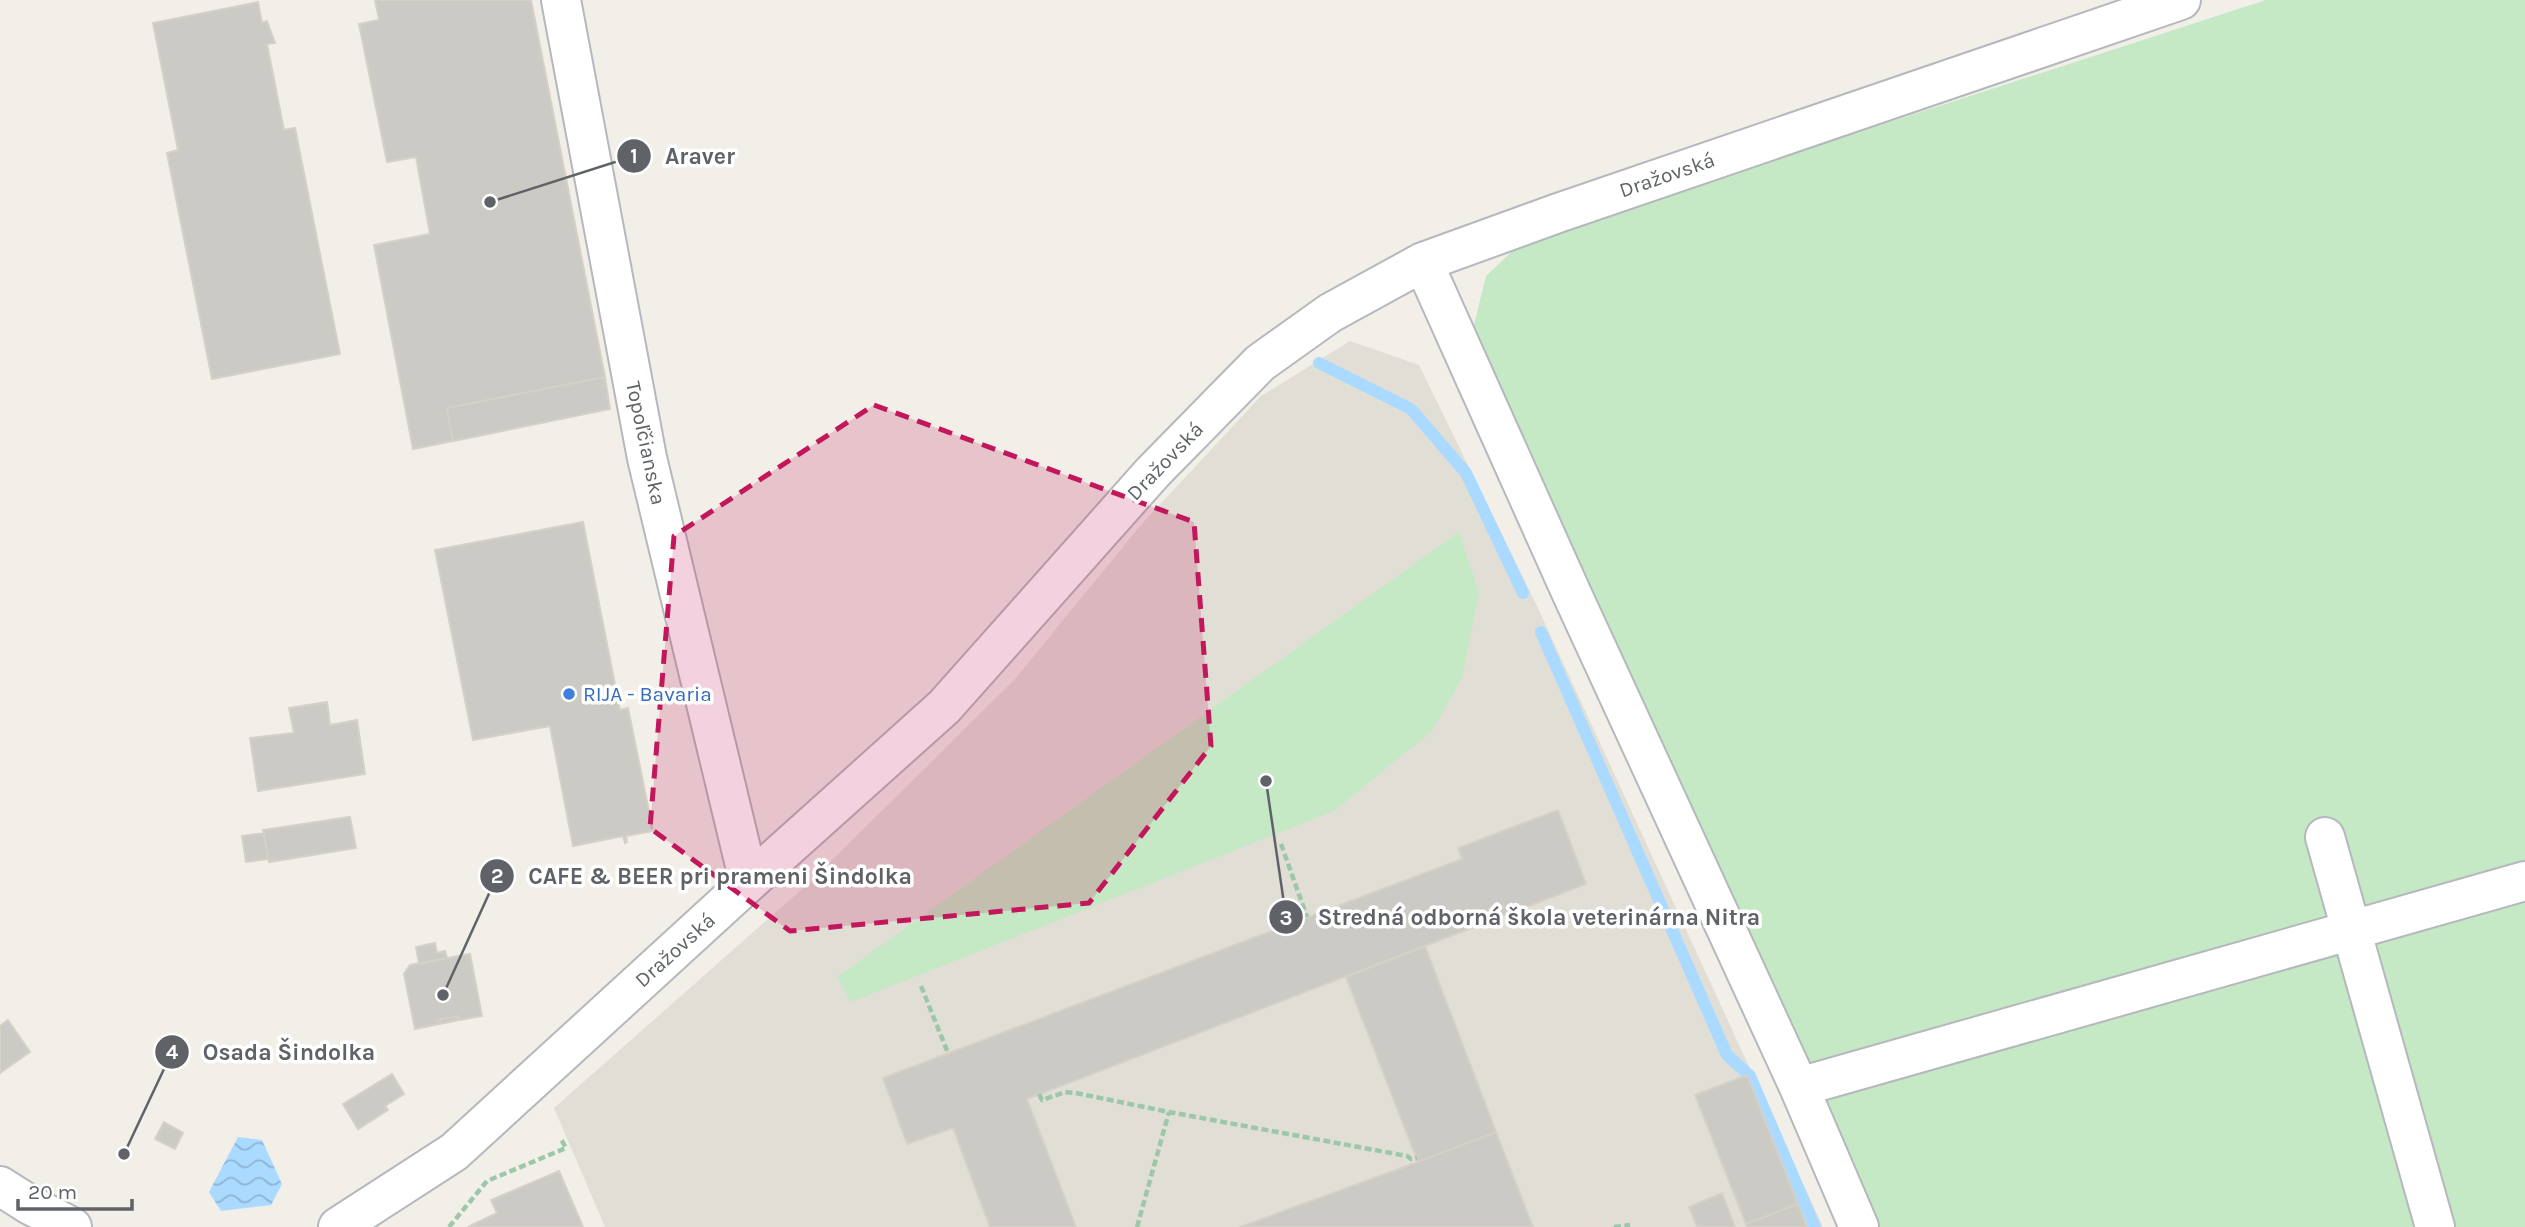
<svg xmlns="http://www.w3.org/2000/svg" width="2525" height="1227" font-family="Karla,sans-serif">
  <defs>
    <pattern id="water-waves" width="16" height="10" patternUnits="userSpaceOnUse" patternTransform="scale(1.75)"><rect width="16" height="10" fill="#aadaff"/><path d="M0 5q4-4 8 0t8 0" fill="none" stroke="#8eb4d2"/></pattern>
  </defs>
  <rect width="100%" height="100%" fill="#f1efe8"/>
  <path fill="#e1ded6" d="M1350 341 1419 365 1536 604 1823 1227H605L554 1108 810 882 1015 679 1140 526 1261 396Z"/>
  <path fill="#c5e8c5" d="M2266 0H2525V1227H1841L1474 325 1486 276 1523 241Z
    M1459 532 1479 592 1462 678 1432 731 1334 811 851 1002 837 977Z"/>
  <path fill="url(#water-waves)" d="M238 1137 262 1140 282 1184 271 1205 221 1211 209 1192Z"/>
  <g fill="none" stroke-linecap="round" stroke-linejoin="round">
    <path stroke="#aadaff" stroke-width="12" d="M1319 363 1411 409 1466 473 1523 593
      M1541 632 1727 1055 1750 1076 1815 1227"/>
  </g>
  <path fill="#cccac5" stroke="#d6d1c6" stroke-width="2" d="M375 0H531L605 377 447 408 453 441 413 449 374 245 430 234 416 157 387 162 359 24 379 20Z
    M258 2 262 23 267 21 275 43 267 44 284 130 295 128 340 354 212 379 167 153 178 150 153 23Z
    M605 377 610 409 453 441 447 408Z
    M583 522 620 710 628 708 653 831 626 836 627 842 625 843 623 836 573 846 550 726 473 740 435 550Z
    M327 702 330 725 357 720 365 774 258 791 250 738 294 733 289 708Z
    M1558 810 1586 884 1027 1099 1076 1227H990L953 1128 907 1144 883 1078 1462 859 1458 848Z
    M350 817 356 848 269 862 263 830Z
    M264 833 268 859 246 862 242 836Z
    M435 943 437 953 445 951 447 958 419 964 416 947Z
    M1425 946 1496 1132 1418 1162 1346 977Z
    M470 954 482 1016 459 1020 458 1016 437 1020 439 1024 415 1029 404 974 410 965Z
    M458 1016 459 1020 439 1024 437 1020Z
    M8 1020 30 1052 0 1073V1026Z
    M392 1074 404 1094 385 1106 388 1110 358 1129 343 1104Z
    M1747 1075 1798 1204 1746 1224 1695 1095Z
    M164 1122 183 1133 175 1149 155 1139Z
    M1496 1132 1533 1227H1240L1418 1162Z
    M559 1171 583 1227H468L497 1213 491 1200Z
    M1722 1193 1735 1227H1697L1689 1207Z
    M1798 1204 1807 1227H1747L1746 1224Z"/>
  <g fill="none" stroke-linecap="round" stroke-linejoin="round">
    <g stroke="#b5b8bc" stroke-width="42">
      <path id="minor" d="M561 0 647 458 749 882
        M1423 262 1571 592 1799 1087 2525 881
        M2325 837 2435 1227
        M1799 1087 1859 1227
        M0 1186 30 1205 72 1227
        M338 1227 454 1152 749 882 944 707 1153 472 1260 363 1330 313 1423 262 1558 213 2181 0"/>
    </g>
    <path stroke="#9cc7a9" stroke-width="4.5" stroke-dasharray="7 3.5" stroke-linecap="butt" d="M1281 844 1307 917
      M921 986 948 1053
      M1039 1094 1042 1100 1065 1092 1076 1093 1169 1112 1407 1156 1411 1159 1417 1158
      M449 1227 487 1181 566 1148 561 1139
      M1137 1227 1169 1112
      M1614 1227 1630 1225"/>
    <use href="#minor" stroke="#fff" stroke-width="38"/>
  </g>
  <path fill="#c2185b" fill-opacity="0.2" stroke="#c2185b" stroke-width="5" stroke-dasharray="14 9" stroke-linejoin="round" d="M874 405 1194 522 1211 746 1089 903 790 931 650 828 674 536Z"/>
  <circle fill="#3f7fe0" stroke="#fff" stroke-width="2.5" cx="569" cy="694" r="7"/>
  <g text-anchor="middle" stroke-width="7" stroke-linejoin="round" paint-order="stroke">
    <g font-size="21" fill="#5f6368" stroke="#fff">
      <text transform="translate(1667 175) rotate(-19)" y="7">Dražovská</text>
      <text transform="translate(646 443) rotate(78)" y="7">Topoľčianska</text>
      <text transform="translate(1165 461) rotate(-46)" y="7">Dražovská</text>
      <text transform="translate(675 950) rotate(-42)" y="7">Dražovská</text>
    </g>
    <g font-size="21" fill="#366cbe" stroke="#fff" text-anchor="start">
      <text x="583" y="701">RIJA - Bavaria</text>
    </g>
  </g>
  <path fill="none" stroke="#5f6368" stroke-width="2.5" d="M490 202L634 156M443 995L497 876M1266 781L1286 917M124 1154L172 1052"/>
  <g fill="#5f6368" stroke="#fff" stroke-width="2.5">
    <circle cx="490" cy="202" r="7"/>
    <circle cx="443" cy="995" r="7"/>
    <circle cx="1266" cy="781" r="7"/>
    <circle cx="124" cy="1154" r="7"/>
    <circle cx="634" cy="156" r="18"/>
    <circle cx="497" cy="876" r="18"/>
    <circle cx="1286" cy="917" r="18"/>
    <circle cx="172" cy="1052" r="18"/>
  </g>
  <g font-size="21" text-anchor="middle" font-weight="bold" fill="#fff">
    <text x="634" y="163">1</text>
    <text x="497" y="883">2</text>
    <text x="1286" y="925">3</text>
    <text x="172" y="1059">4</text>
  </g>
  <g font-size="23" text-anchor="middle" font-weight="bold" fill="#5f6368" stroke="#fff" stroke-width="7" stroke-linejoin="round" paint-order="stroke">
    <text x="700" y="164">Araver</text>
    <text x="720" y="884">CAFE &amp; BEER pri prameni Šindolka</text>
    <text x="1539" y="925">Stredná odborná škola veterinárna Nitra</text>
    <text x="289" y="1060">Osada Šindolka</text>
  </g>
  <path d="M18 1199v10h114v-10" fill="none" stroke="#5f6368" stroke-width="3.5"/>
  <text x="28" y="1199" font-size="21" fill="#5f6368" stroke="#ffffff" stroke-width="5" paint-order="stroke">20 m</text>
</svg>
